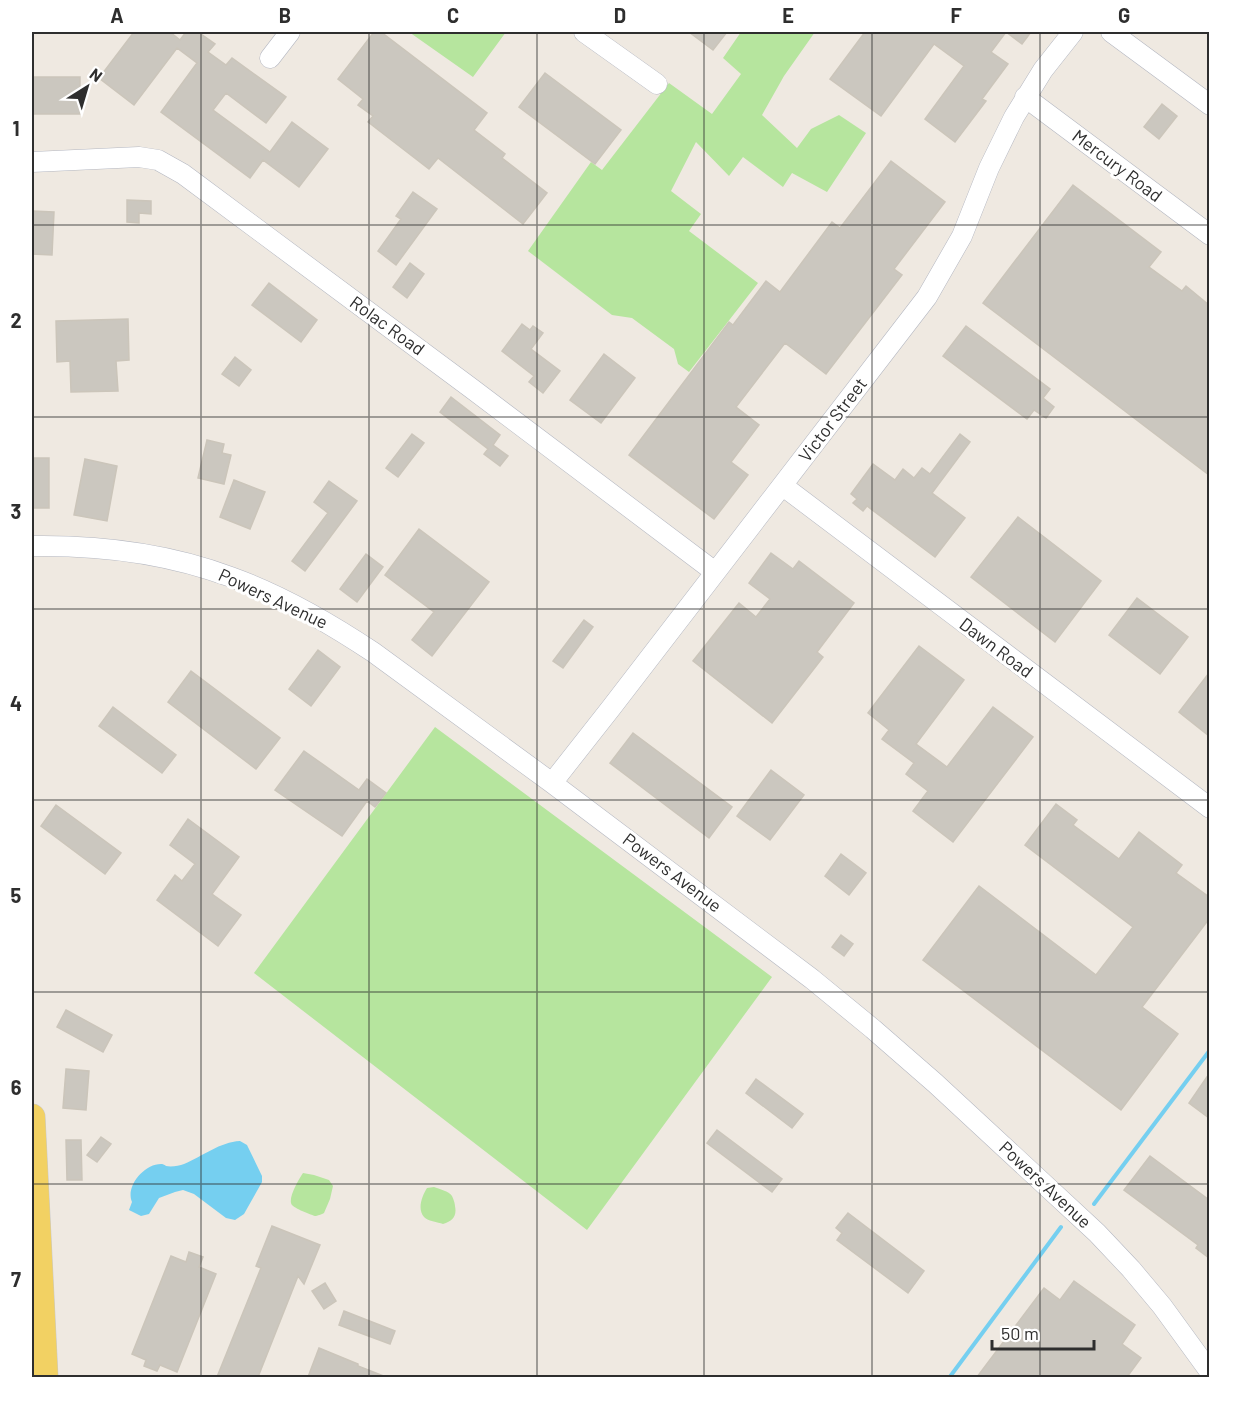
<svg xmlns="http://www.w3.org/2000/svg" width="1241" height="1409" font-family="Barlow,sans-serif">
  <rect width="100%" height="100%" fill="#efe9e1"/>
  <path fill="#b6e59e" d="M409 32H506L473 77Z
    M741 32H815L784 76 762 115 797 148 811 129 839 115 866 133 827 192 792 173 783 187 743 157 729 176 696 142 671 191 701 214 689 231 758 283 689 372 678 364 674 349 632 318 612 315 528 251 591 162 602 170 669 83 712 114 741 74 723 58Z
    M435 727 772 977 587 1230 254 973Z
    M303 1173 314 1175 329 1180 333 1186 330 1199 324 1213C322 1214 317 1216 315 1216 311 1215 294 1208 292 1205 287 1199 299 1179 303 1173Z
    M434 1187C439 1189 449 1191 452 1196 453 1198 455 1203 455 1206 457 1216 453 1221 443 1224 438 1222 427 1221 424 1217 417 1209 422 1196 427 1188Z"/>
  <path fill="#75cff0" d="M240 1141 247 1145 262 1176V1182L244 1214 235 1220 226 1218 194 1194 183 1190 175 1192 159 1198 149 1214 141 1216 129 1210 132 1202C125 1186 145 1163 162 1164 163 1164 165 1165 166 1166 171 1167 179 1166 184 1164 203 1156 220 1142 240 1141Z"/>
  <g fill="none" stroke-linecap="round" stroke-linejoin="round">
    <path stroke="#75cff0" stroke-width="4" d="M1094 1204 1210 1050
      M949 1378 1061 1227"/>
  </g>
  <path fill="#cbc7bf" stroke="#cbc5ba" stroke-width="1.5" d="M134 32H170L180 40 186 32H198L215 44 208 52 226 65 232 58 286 97 266 123 226 93 213 110 270 152 292 122 328 149 299 187 263 160 250 178 161 112 197 63 177 48 134 105 99 78Z
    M374 32H381L487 113 474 130 505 154 502 158 547 193 523 224 438 158 429 169 368 122 373 116 358 105 363 99 338 79Z
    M689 32H727L713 50Z
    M865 32H1031L1022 44 1006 32 991 52 1008 64 982 99 986 101 955 142 925 119 964 66 934 44 881 116 830 79Z
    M545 73 621 130 595 164 519 107Z
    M32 77H80V114H32Z
    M1162 104 1177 116 1159 139 1144 127Z
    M891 161 945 202 894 269 902 275 826 374 785 343 736 407 759 425 731 462 748 475 714 519 629 455 729 322 733 325 766 281 780 292 832 222 840 228Z
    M1073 185 1161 252 1149 267 1182 291 1186 286 1209 305V475L983 303Z
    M413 192 437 209 396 265 378 251 401 219 396 216Z
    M127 200 151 201V214L139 213V223L127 222Z
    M32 211 54 212 52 255 32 254Z
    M410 263 424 274 407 298 393 287Z
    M269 283 317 320 301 342 252 305Z
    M128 319 129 360 116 361 118 391 71 392 70 361 57 362 56 321Z
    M522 324 530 330 533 326 543 333 531 349 560 371 543 393 529 382 534 376 502 351Z
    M966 326 1050 389 1043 398 1054 407 1046 418 1034 410 1027 419 943 356Z
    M604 354 635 378 601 423 570 400Z
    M235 357 251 370 239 386 222 374Z
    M451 397 500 435 493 445 508 456 500 466 484 454 488 449 440 412Z
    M412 434 424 443 398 477 386 468Z
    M960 434 970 442 932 493 965 518 935 557 867 506 863 511 853 503 857 499 851 494 873 464 895 480 903 469 914 478 922 468 930 474Z
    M207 440 224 444 222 453 231 455 224 484 198 478Z
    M34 458H49V508H33Z
    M85 459 117 466 107 521 74 515Z
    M234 480 265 492 250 529 220 517Z
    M329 481 357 501 305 571 292 561 328 513 314 502Z
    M1018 517 1101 581 1055 642 971 577Z
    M419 529 489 582 432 656 412 640 434 612 385 575Z
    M771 553 793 569 799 561 854 603 817 652 823 657 772 723 693 661 739 603 756 617 770 599 749 583Z
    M366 554 383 567 357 602 340 589Z
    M1137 598 1188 637 1160 674 1109 635Z
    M584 620 593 627 563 668 553 661Z
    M919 646 964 680 916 744 947 767 993 707 1033 737 953 842 913 811 928 791 906 774 914 763 882 739 889 730 868 713Z
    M318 650 340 667 311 706 289 689Z
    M191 671 280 738 256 769 168 702Z
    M1209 673V736L1179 712Z
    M113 707 176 755 162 773 99 726Z
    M633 733 732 807 709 838 610 763Z
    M304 751 359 790 367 779 386 793 375 807 367 801 342 836 275 790Z
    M771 770 804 795 770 840 737 816Z
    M1056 804 1077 820 1073 825 1119 859 1139 832 1182 865 1176 873 1209 897V919L1142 1007 1178 1034 1121 1110 923 960 979 886 1096 975 1133 927 1025 845Z
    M56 805 121 853 105 874 41 826Z
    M188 819 239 857 212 894 241 915 218 946 157 900 175 875 182 881 195 864 170 845Z
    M841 854 866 873 849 895 825 876Z
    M841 935 853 944 844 956 832 947Z
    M66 1010 112 1035 103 1052 57 1027Z
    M66 1069 89 1071 86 1110 63 1108Z
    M1209 1074V1118L1189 1103Z
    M756 1079 803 1114 792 1128 746 1093Z
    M717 1130 782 1179 772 1192 707 1143Z
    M101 1137 111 1144 97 1162 87 1155Z
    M66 1140H81L82 1180H67Z
    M1150 1156 1209 1200V1258L1196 1248 1198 1245 1124 1190Z
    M848 1213 924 1271 908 1293 837 1240 842 1233 836 1228Z
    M272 1226 320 1245 304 1284 298 1276 258 1377H217L261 1268 256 1266Z
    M189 1252 203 1257 199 1267 216 1274 177 1372 160 1365 157 1371 144 1366 146 1360 132 1354 171 1256 186 1262Z
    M1074 1281 1135 1325 1122 1344 1141 1358 1127 1377H977L1044 1288 1060 1300Z
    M325 1283 336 1301 324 1309 312 1291Z
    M344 1311 395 1331 390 1344 339 1325Z
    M319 1348 358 1364V1366L386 1377H308Z"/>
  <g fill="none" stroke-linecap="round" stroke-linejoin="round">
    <g stroke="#b4b7c1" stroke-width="21">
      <path id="minor" d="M584 32 657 84
        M1111 32 1210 105
        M270 58 290 32
        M1025 97 1210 235
        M32 162 139 157 158 160 183 174 471 388 715 572
        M783 486 1210 808
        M32 546C99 545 167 553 231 577 281 595 328 622 373 652L552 783 812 979 873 1029 935 1083 1097 1233 1131 1269 1162 1306 1210 1372
        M552 783 611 708 927 297 962 236 989 168 1014 117 1043 70 1073 32"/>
    </g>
    <g stroke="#c9c9c9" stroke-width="27">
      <path id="major" d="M32 1117 45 1378"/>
    </g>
    <use href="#minor" stroke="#fff" stroke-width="20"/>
    <use href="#major" stroke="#f2d163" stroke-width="26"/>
  </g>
  <path fill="none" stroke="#2e2e2e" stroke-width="1.5" stroke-opacity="0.55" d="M201 32V1378M369 32V1378M537 32V1378M704 32V1378M872 32V1378M1040 32V1378M32 225H1210M32 417H1210M32 609H1210M32 800H1210M32 992H1210M32 1184H1210"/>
  <g text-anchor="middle" stroke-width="6" stroke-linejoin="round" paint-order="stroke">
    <g font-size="18" fill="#2e2e2e" stroke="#fff">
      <text transform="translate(1117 166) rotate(37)" y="6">Mercury Road</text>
      <text transform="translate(387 326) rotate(36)" y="6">Rolac Road</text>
      <text transform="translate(833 420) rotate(-53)" y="6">Victor Street</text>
      <text transform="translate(273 599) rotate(25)" y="6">Powers Avenue</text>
      <text transform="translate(996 648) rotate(37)" y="6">Dawn Road</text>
      <text transform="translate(672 873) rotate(37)" y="6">Powers Avenue</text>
      <text transform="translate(1045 1185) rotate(43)" y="6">Powers Avenue</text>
    </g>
  </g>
  <rect width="1241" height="1409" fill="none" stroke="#ffffff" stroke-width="66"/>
  <g transform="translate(87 87) rotate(37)" stroke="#ffffff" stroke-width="4.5" paint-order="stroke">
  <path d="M0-4.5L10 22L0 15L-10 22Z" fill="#2e2e2e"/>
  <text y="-9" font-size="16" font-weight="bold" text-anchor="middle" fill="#2e2e2e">N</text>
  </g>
  <path d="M992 1340v9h102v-9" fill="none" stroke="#2e2e2e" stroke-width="3"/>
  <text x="1001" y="1340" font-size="18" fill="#2e2e2e" stroke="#ffffff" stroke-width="4.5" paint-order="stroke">50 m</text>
  <rect x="33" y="33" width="1175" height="1343" fill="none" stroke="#2e2e2e" stroke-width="2"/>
  <g font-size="20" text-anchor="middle" font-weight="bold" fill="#2e2e2e">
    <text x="117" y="23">A</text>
    <text x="285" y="23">B</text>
    <text x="453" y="23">C</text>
    <text x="620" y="23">D</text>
    <text x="788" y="23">E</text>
    <text x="956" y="23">F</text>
    <text x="1124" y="23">G</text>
    <text x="16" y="136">1</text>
    <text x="16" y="328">2</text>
    <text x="16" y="519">3</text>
    <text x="16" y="711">4</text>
    <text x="16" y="903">5</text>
    <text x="16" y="1095">6</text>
    <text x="16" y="1287">7</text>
  </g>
</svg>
